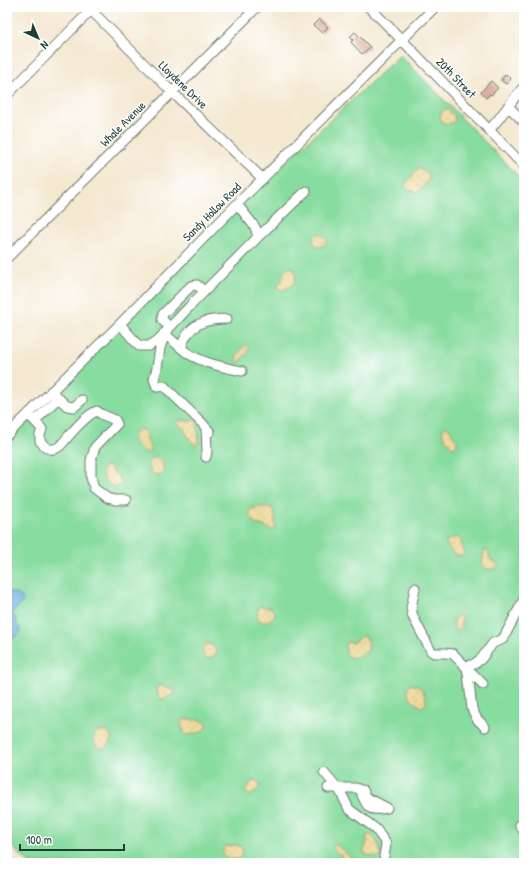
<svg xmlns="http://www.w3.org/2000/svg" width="531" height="870" font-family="'Patrick Hand',sans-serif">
  <defs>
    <pattern id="sand-dots" width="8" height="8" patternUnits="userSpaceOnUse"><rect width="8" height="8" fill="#eeda9e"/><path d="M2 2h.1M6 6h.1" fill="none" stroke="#ccbc89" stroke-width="1.8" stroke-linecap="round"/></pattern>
  </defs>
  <rect width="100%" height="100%" fill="#fff"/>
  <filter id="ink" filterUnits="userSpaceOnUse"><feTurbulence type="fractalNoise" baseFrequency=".025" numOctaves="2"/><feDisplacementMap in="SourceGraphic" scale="8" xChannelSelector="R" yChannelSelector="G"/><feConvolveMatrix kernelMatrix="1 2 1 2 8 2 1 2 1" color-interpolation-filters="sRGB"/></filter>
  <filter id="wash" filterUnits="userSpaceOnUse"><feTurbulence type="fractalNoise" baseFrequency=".012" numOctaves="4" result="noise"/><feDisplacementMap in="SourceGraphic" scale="16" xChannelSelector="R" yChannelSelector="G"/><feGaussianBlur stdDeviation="0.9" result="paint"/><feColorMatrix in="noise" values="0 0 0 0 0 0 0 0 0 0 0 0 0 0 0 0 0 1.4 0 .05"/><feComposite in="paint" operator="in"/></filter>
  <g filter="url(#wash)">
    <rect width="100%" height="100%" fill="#f4e8d1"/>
    <path fill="#87dc9f" stroke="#538c6a" d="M400 55 524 182V863H29L7 842V439L239 206Z"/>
    <path fill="url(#sand-dots)" stroke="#868c69" d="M445 109C450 110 455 115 455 120L454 122 447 125C439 121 438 114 445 109Z
      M418 169C423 169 431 173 429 179 428 182 420 190 417 192L409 190 405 187V185Z
      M319 233 325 237 327 240 326 243 321 247C317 247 314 244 312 241L315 236Z
      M291 267 295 270C295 270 296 277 296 277 295 285 287 290 280 290L277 286C278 285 281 282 282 280 285 272 281 272 291 267Z
      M247 345 249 347 248 352 240 362H238L236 359V357L243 347Z
      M182 420 188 421 194 420 197 423 199 443 195 445 189 439 184 429 177 423 178 421Z
      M447 426 449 428 457 441V443L456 446 452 447C447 442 441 435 443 429Z
      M140 429 144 431 145 433 150 448V451L147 453 143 451 133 441C133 436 135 431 140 429Z
      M152 458C153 458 158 458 159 459 164 462 167 476 155 475 149 470 145 464 152 458Z
      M105 466H109C112 472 121 478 122 483 114 493 103 481 102 472Z
      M258 507H270C275 512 275 513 275 519 275 523 276 524 275 529L272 530 261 525 255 524 250 516 249 512 251 509Z
      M458 537 460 539 465 554C456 561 448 548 445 541L451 539Z
      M485 550 488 551 490 559 496 563 498 565 497 568C493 569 487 570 484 568 482 562 482 555 485 550Z
      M261 606 271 608 275 613V615C272 618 267 623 263 622 257 621 255 610 261 606Z
      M457 615 461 616 462 620 459 630 456 631 453 625 455 618Z
      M365 636 366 637 369 643 368 650C361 655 356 660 347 656L345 646 346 643 349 642 352 643 361 637Z
      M205 644C211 643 215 647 217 653L213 657 208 659 205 658C202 654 201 647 205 644Z
      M411 684C422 685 426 694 426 704L422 707C414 703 401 692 411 684Z
      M159 685 168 688H173L175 691 174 694 161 700 160 699 156 689 157 686Z
      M186 719 200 720 203 721 207 724 206 728C201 734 193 734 185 735L181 724 183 720Z
      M98 731 108 732C110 734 111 735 111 737 112 742 106 749 101 748 99 748 97 747 96 745 91 740 93 735 98 731Z
      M255 780 260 784V787L253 794 249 796 247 794 246 792 248 786 252 781Z
      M367 834C376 835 381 848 381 857H375L364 854V850L367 842Z
      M236 845 242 847C247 866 215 862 225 846Z
      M335 845 338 846 349 856 350 857 348 861 346 862 341 856 334 850 333 847Z"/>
    <path fill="#75ace3" stroke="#4a748c" d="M7 592C13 592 27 595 21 604 19 607 14 609 12 613L21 631C18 636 13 639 7 639Z"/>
    <g id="blocks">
      <path fill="#dbac9a" d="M319 19 328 27 322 33 313 25Z
        M355 32 370 47 362 54 351 42 353 40 350 37Z
        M506 74 511 79 506 84 501 80Z
        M491 81 498 88 491 95 490 94 486 98 481 92Z"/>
    </g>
  </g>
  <g filter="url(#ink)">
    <use href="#blocks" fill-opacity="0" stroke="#6a796b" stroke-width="1"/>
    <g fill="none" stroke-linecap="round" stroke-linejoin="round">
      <g stroke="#6a796b" stroke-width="11">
        <path id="minor" d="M88 7 172 92 263 179
          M369 7 402 40 524 166
          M7 95 94 7
          M508 106 524 122
          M489 130C502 117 511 100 524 87
          M258 237 306 191
          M7 258 257 7
          M227 319C204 319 188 324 181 348 196 362 223 367 242 371
          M120 324 139 346H149L158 340 190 306 258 237 255 227 237 204
          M170 327 162 320V318L163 314 191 286 197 285 204 291
          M164 333 181 348
          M165 334 160 348 157 368 154 379 157 387 164 386 201 422 210 432
          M51 391 67 406 74 407 82 400
          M28 414 42 429 40 435V441C46 448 51 453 60 446 69 436 85 415 97 411L101 414 115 420 117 424 95 447 91 460V477L94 488 107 498 115 500H126
          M35 421 58 398
          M206 428 207 451 206 457
          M7 435 120 324 237 204 435 7
          M415 588 411 608 413 617 431 651 434 653H445L453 654 483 684
          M485 727 477 719 472 709 468 673 467 669 470 665 474 664 481 659 493 643 503 639 524 599
          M324 772 340 791 349 809 376 829 380 835 385 842 386 845 384 856
          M328 788H356L360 790H363L364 792 362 795C369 810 369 811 387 808L362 795
          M520 825 524 831"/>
      </g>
      <use href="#minor" stroke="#fff" stroke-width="9"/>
    </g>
  </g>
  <g text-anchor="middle" stroke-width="3" stroke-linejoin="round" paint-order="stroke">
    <g font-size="12" fill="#1f3d34" stroke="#fff">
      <text transform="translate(456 78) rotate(46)" y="4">20th Street</text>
      <text transform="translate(183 85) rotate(44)" y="4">Lloydene Drive</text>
      <text transform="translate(123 124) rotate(-45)" y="4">Whale Avenue</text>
      <text transform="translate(212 212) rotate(-45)" y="4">Sandy Hollow Road</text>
    </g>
  </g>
  <rect width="531" height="870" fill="none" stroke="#fff" stroke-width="24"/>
  <g transform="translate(38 38) rotate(136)" stroke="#ffffff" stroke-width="3" paint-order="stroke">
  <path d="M0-3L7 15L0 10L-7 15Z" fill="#1f3d34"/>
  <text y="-6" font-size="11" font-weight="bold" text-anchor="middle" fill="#1f3d34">N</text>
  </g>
  <path d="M20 844v6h104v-6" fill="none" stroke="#1f3d34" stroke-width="2"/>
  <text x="26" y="844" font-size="12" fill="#1f3d34" stroke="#ffffff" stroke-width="3" paint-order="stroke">100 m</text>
</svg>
